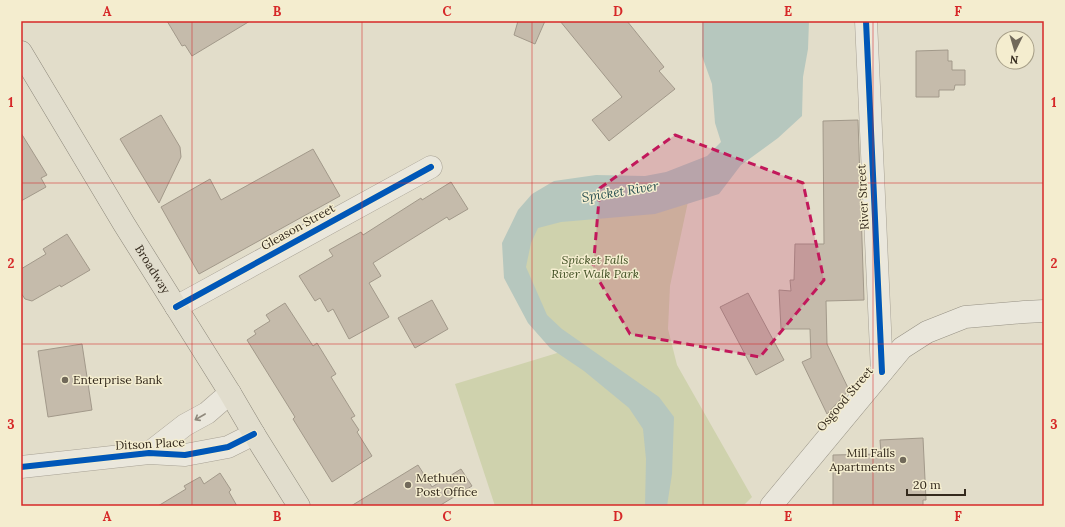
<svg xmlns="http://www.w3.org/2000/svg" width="1065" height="527" font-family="Lora,serif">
  <rect width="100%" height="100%" fill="#e2ddca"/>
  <path fill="#cfd2ad" d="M689 197 670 286 668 329 677 365 752 497 743 506H495L455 384 567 350 514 277 531 210Z"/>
  <path fill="#b6c7be" d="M702 21H809L808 49 803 77 802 116 778 138 741 165 719 194 655 214 561 222 538 228 531 243 526 267 547 315 562 329 659 397 674 417 672 474 667 506H645L646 459 643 429 629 408 584 371 550 348 528 323 504 278 502 243 518 210 532 194 554 181 596 175 645 176 666 172 707 156 721 142 715 123 712 84 702 56Z"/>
  <path fill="#c5bbab" stroke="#a2998a" d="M167 21H250L192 56 185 45 182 46Z
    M518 21H545L535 44 514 35Z
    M560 21H627L664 67 659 71 675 89 609 141 592 120 622 97Z
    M948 50V61H952V70H965V85H955L954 90H939V97H916V51Z
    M161 115 180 147 181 157 159 203 120 139Z
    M858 120 864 300 826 301 827 344 849 390 827 414 802 362 811 358 810 329H781L779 290 791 291 790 280H794L795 244H824L823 121Z
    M21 133 47 175 41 178 46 187 21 201Z
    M313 149 340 196 199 274 161 207 210 179 221 200Z
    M451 182 468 209 449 220 447 217 373 263 381 276 369 283 389 317 349 339 333 309 328 312 320 298 315 301 299 276 333 256 329 250 361 232 363 235 421 198 422 200Z
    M67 234 90 270 61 287 60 285 32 301 25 299 21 293V269L46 254 43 249Z
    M748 293 784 360 756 375 720 307Z
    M432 300 448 329 415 348 398 318Z
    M285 303 313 346 317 343 336 374 331 377 355 416 351 418 359 430 357 432 372 456 332 482 293 419 295 417 247 340 256 334 254 331 270 321 266 315Z
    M82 344 92 410 48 417 38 351Z
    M923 438 926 500H923V506H833V455L881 454 880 440Z
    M418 465 432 487 461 469 472 486 439 506H351Z
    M220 473 231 490 229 492 237 506H158L186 489 184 486 200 477 204 484Z"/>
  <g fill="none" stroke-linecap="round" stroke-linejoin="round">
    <g stroke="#a7a194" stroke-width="23">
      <path id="street" d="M866 21 882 372
        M176 307 431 167
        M149 453 185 425 207 413 230 393
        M21 467 149 453 185 455 228 447 254 434"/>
    </g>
    <g stroke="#969184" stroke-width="23">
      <path id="secondary" d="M771 506 902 348 927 332 965 317 1024 312 1044 311"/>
    </g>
    <g stroke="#8c877a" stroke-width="23">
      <g id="primary">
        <path id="s1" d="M21 52 124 224 230 393 254 434 299 506"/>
      </g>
    </g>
    <use href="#street" stroke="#eae7dc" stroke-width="22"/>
    <use href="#secondary" stroke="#eae7dc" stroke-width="22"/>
    <use href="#primary" stroke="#e1ddcd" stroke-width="22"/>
    <g stroke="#f4edcf" stroke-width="8">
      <path id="cycleway" d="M866 21 882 372
        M176 307 431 167
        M21 467 149 453 185 455 228 447 254 434"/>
    </g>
    <use href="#cycleway" stroke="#0057b8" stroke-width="6"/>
  </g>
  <defs><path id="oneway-shaft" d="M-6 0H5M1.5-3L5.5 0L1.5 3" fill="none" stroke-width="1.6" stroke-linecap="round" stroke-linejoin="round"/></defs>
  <use stroke="#8f887c" href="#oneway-shaft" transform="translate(200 417) rotate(150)"/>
  <path fill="#c2185b" fill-opacity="0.2" stroke="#c2185b" stroke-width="3" stroke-dasharray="8 5" stroke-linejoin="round" d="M675 135 803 183 824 280 760 357 630 334 593 270 600 188Z"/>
  <path fill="none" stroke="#d62828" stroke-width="1" stroke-opacity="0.55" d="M192 21V506M362 21V506M532 21V506M703 21V506M873 21V506M21 183H1044M21 344H1044"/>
  <g fill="#71695a" stroke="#f4edcf" stroke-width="1.5">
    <circle cx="65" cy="380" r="4"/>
    <circle cx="903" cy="460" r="4"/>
    <circle cx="408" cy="485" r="4"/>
  </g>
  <g text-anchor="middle" stroke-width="3" stroke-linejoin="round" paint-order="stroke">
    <g font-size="12" fill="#342a1d" stroke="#f4edcf">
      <text transform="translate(863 197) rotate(-93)" y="4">River Street</text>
      <text transform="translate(298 227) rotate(-29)" y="4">Gleason Street</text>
      <text dy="4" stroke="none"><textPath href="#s1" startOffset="254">Broadway</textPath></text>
      <text transform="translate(845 399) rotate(-50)" y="4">Osgood Street</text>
      <text transform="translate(150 444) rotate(-3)" y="4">Ditson Place</text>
    </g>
    <g font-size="12" font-style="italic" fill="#415024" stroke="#f4edcf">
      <text x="595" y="264">Spicket Falls<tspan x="595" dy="14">River Walk Park</tspan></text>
    </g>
    <g font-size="12" fill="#342a1d" stroke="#f4edcf" text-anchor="start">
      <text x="73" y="384">Enterprise Bank</text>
      <text x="895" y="457" text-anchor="end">Mill Falls<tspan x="895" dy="14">Apartments</tspan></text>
      <text x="416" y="482">Methuen<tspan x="416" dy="14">Post Office</tspan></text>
    </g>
    <g font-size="13" font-style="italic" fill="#2c5354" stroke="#f4edcf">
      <text transform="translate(620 191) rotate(-9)" y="5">Spicket River</text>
    </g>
  </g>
  <rect width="1065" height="527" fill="none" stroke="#f4edcf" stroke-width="44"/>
  <g transform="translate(1015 50) rotate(185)"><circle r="19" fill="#f4edcf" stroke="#a79f88"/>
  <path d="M0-3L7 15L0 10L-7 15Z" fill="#71695a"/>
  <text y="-6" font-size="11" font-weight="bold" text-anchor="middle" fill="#342a1d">N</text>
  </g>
  <path d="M907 489v6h58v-6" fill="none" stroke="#342a1d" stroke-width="2"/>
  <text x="913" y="489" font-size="12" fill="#342a1d" stroke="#f4edcf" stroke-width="3" paint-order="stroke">20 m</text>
  <rect x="22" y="22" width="1021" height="483" fill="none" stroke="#d62828" stroke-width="1.5"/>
  <g font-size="13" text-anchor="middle" font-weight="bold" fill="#d62828">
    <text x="107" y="16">A</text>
    <text x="277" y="16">B</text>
    <text x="447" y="16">C</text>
    <text x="618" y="16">D</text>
    <text x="788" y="16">E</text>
    <text x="958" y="16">F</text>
    <text x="11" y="107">1</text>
    <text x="1054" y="107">1</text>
    <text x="11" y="268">2</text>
    <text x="1054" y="268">2</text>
    <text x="11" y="429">3</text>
    <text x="1054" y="429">3</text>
    <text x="107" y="521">A</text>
    <text x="277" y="521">B</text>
    <text x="447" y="521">C</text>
    <text x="618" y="521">D</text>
    <text x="788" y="521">E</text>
    <text x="958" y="521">F</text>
  </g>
</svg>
